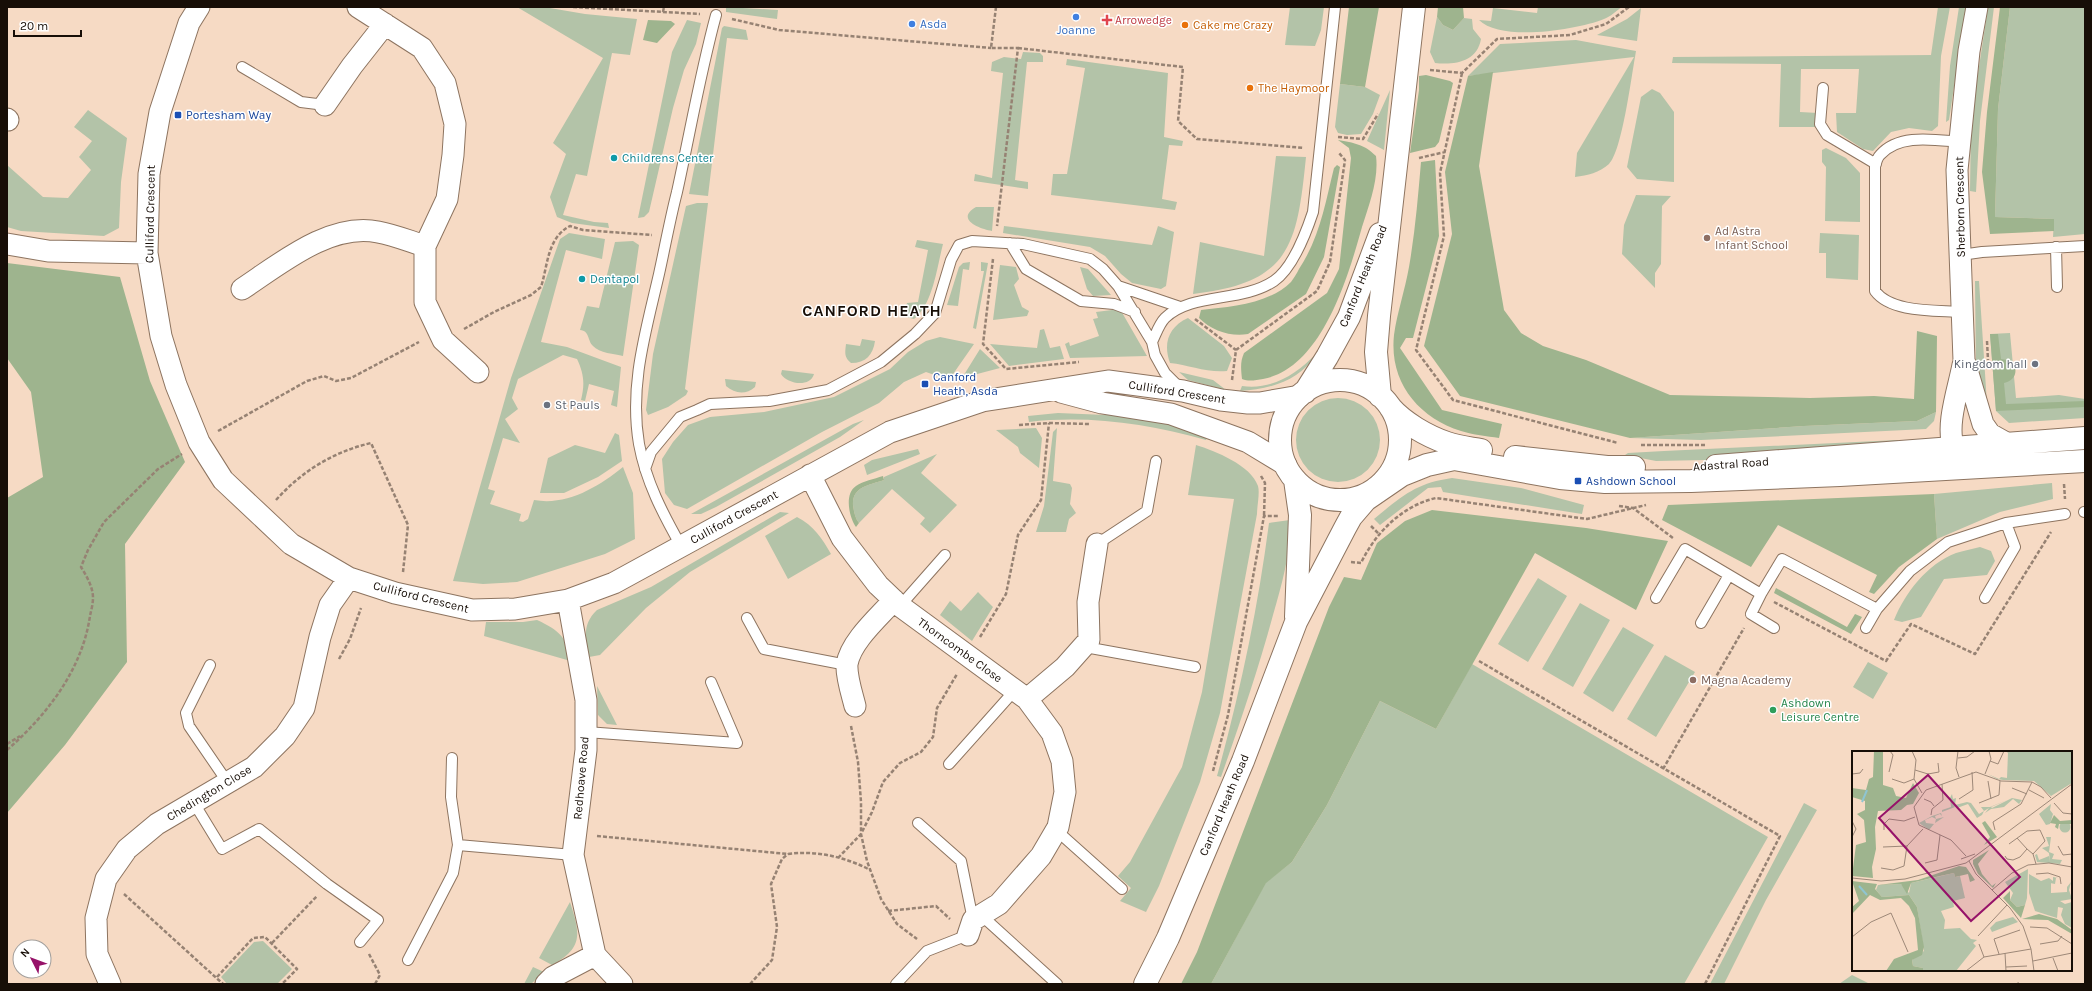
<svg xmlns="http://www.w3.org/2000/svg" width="2092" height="991" font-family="Karla,sans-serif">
  <rect width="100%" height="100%" fill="#f6dac4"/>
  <path fill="#b3c3a8" d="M517 7H544L585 14 637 19 630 55 612 53 587 176 576 174 563 215 594 222 608 223 609 228 572 223 557 217 550 197 566 154 553 143 603 58Z
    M726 7 778 10 777 19 726 12Z
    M1290 7H1324L1321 30 1315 46 1285 45Z
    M1538 7H1622C1616 11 1610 17 1604 19 1577 30 1500 42 1479 20L1491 21 1493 8 1537 13Z
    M1938 7H1950L1941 56 1938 126 1932 131 1909 128 1891 132 1873 151 1863 149 1837 132 1836 113H1856L1859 69H1801L1800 112 1818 113V127H1779L1781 64 1672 63 1673 57 1931 55Z
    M1959 7H1966L1949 120 1946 122 1950 66Z
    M1988 7H1994L1980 121 1976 192 1970 191 1971 120Z
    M2010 7H2085V234L2053 237 2054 219 1995 217 1998 109Z
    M1641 8 1637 41 1597 35 1627 19Z
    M1437 17 1443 25 1453 30 1464 18 1472 19 1473 29 1481 39C1477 62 1455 65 1435 63L1430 52Z
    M687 20 701 23 696 44 684 70 673 108 649 212 644 217 638 218 672 52Z
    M724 26 746 30 748 40 727 38 708 196 689 194 722 28Z
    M1576 40 1636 51 1635 57C1631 79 1622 151 1609 164 1599 173 1588 175 1575 177L1577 153 1634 57 1468 76 1500 44Z
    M1023 52 1040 53 1043 56V62H1027L1015 180 1028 182V189L974 181 975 174 992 178 1003 73 991 71 992 62 1004 57 1021 59Z
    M1067 59 1168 73 1164 137 1183 141 1182 146 1169 145 1162 199 1177 202 1175 210 1051 195 1053 174H1067L1085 68 1066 65Z
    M1340 84 1365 87 1380 95 1373 114 1361 134 1347 135 1338 133 1335 127Z
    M1652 89 1660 93 1674 112V182L1637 179 1627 167 1641 97Z
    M1390 90 1384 150 1367 141Z
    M88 110 127 138 121 182 119 228 104 236 21 231 7 227V165L43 197 68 198 91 170 79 157 92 141 74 127Z
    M1826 148 1846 158 1860 173V222L1825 221 1826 167 1822 162V150Z
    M1276 156 1306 157C1297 245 1291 283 1193 294L1200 242 1264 256Z
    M1636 195 1671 196 1662 206 1661 264 1655 273V288L1622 254 1624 225Z
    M697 203H708L685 389 688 391 686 395 668 407 648 415 646 410 653 354 686 206Z
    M976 207H994L992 231C979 229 955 219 976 207Z
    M1004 226 1152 245 1158 226 1174 232 1166 286 1161 289 1132 283 1121 274 1105 256 1090 247 1003 233Z
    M569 233 605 239 602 259 566 250 541 342 567 347 621 367 617 407 611 405 614 391 589 384 585 401 581 400C585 384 584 374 577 359L563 355 518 379 512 398 518 409 505 419 520 443 503 438 488 489 495 491 490 504 521 514 519 521 523 522 528 519 534 500C567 506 598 487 623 467L633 493 635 539 605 554 517 582 483 584 453 581 511 378 560 239Z
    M1820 233 1859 235 1858 280 1826 278V253H1819Z
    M917 240 943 244C937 267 933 304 914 319L907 317 904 313 907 303 918 302 928 250 915 247Z
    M633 241 639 245 623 356C615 354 599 353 593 346 587 340 590 331 580 330L587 306 599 308 615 242Z
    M970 262 969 270 963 269 958 306 947 305 959 267 963 263Z
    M981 262 988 263 976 329 973 328 984 271H981Z
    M1000 265 1016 267 1019 279 1014 285 1022 307 1029 311 1027 316 993 320Z
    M1080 267 1088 269 1111 295 1093 296 1087 289Z
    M1975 281H1979L1987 404 1976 378Z
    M1120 309 1147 356 1070 358 1065 344 1069 342 1070 346 1099 336 1093 319 1098 318 1096 312Z
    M1188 318 1224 346 1232 358 1227 371C1207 373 1189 365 1170 363 1163 344 1168 327 1188 318Z
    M1044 329 1050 348 1060 346 1064 359 1009 366 990 344 1037 348 1040 330Z
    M2010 333 2016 398 2059 395 2085 399V418L2009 423 1996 411 1990 334Z
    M940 337 974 344 951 377 943 378 926 372 904 382 879 403 822 432 687 509 674 505 665 493 662 459 673 442 688 425 710 417 764 412 834 397 890 369 908 352 926 341Z
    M862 339 875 341C873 355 866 363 851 363 844 357 845 353 846 344L860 346Z
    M980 349 1000 368 962 378Z
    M1316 354C1300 381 1270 389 1240 391L1242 386C1272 390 1295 375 1316 354Z
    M782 370 814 374C810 388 787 384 781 374Z
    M1179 372 1213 380 1226 390 1188 380Z
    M725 379 756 382 755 387C746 395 735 394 726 386Z
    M1296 440a42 42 0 1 1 84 0a42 42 0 1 1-84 0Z
    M1936 412 1934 421 1926 429 1701 440 1630 438 1804 426 1917 421Z
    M1058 413 1130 416 1160 421 1208 435 1206 440C1148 424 1089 415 1029 422L1028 416Z
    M864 420 840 437 716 507 701 514H691L853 424Z
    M1036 428 1042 438 1039 468 1020 453 1018 447 996 430Z
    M1057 428 1053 481 1070 484 1072 488 1070 504 1076 513 1069 519 1066 532H1036L1044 506 1053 432Z
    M615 433 619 435 622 461 598 477 564 493H540L548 458 575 445 605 453Z
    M1898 440V445L1706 460 1656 461 1625 455 1628 453 1664 451Z
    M1196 445C1215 451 1251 465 1258 486 1260 493 1257 506 1257 514L1220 713 1200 782 1159 886 1146 912 1120 901 1131 888 1118 876 1130 862 1182 767 1202 692 1234 499 1188 495Z
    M918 449 920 454 867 475 864 465 872 460Z
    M937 454 921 473 957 505 930 533 920 524 925 518 892 489 859 523C855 518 854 512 853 505 852 487 869 485 884 480V477Z
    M1452 478 1521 488 1584 505 1582 514 1443 492 1441 487 1428 488 1380 525 1374 519C1402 496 1416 483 1452 478Z
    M2052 483 2053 499 2000 512 1937 539 1934 494Z
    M780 512 789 513 690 572 646 608 600 655 589 657C585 639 582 624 597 610L651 587Z
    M797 517C814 526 822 538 831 554L788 579 765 536Z
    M1290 520C1291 553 1282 584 1273 615 1258 670 1240 723 1221 777L1217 776C1240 693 1258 608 1269 523Z
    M1980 547 1991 551 1995 561 1987 575 1944 579 1921 617 1902 622 1894 620C1905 593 1927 564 1956 553 1963 551 1972 549 1980 547Z
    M1538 578 1567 596 1528 662 1498 644Z
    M978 592 993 607 972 641 940 615 950 601 961 611Z
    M1580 603 1610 620 1573 687 1542 669Z
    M537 620C559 630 566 637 572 659L567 660 484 636 486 622H523Z
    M1623 627 1654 645 1613 712 1583 693Z
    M1665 655 1695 672 1656 737 1627 719Z
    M1868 662 1888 673 1873 699 1853 687Z
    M1472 664 1768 837 1684 984H1211L1266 882 1292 862 1327 805 1380 701 1436 729Z
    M597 686 617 725 607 724 598 715Z
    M1804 803 1817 810 1766 900 1724 984H1710Z
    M570 902C580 933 584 948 552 965L539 958Z
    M263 941 292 969 277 984H227L221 977 254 942Z
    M533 967 544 972 531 984H524Z
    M1852 975 1870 984H1839Z"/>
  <path fill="#9eb48e" d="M1349 7H1379L1365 87 1340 84Z
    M1438 7H1463L1464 18 1453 30 1443 25 1437 17Z
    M2000 7H2010L1998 109 1995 217 2054 219V231L1990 234 1982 172 1987 112Z
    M648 20 671 21 675 24 657 43 643 40Z
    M1493 72 1479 166 1504 310 1521 333 1543 346 1586 360 1670 395 1810 398 1874 396 1914 399 1917 331 1937 336 1936 412 1917 421 1804 426 1630 438 1460 396 1424 346 1452 234 1445 172 1468 76Z
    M1426 75 1450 81 1453 83 1439 142 1435 147 1410 153 1419 90V76Z
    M1338 140C1354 143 1364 144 1376 156 1379 179 1369 205 1362 227 1348 277 1322 368 1263 379 1256 380 1249 382 1242 379 1241 369 1240 362 1244 353L1327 293 1339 269 1351 158 1349 148Z
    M1435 160 1439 236 1413 338H1406L1400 348 1442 410 1502 424 1499 438C1487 436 1473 435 1461 431 1418 417 1389 382 1394 335 1397 313 1405 290 1409 267 1415 233 1418 197 1421 162Z
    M1337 165 1340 167 1324 257 1306 294 1248 334C1231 337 1212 331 1199 318L1201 310C1230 307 1269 304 1291 282 1294 278 1297 273 1299 269 1320 237 1325 204 1334 168Z
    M7 263 120 277 150 381 185 462 125 544 127 662 65 745 7 813V498L43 477 31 392 7 358Z
    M1990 334H1998L2001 359 2012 361C2019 371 2015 381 2004 383L2006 404 2085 401V407L1996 411Z
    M883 476 884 480C869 485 852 487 853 505 854 512 855 518 859 523L856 527C849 517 844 494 856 486 863 481 874 479 883 476Z
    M1934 494 1937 539 1899 567 1874 594 1869 592 1877 575 1778 525 1751 567 1662 520 1668 505Z
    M1432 510 1586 528 1668 541 1636 610 1535 553 1436 729 1380 701 1327 805 1292 862 1266 883 1211 984H1181L1197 952 1329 607 1344 577 1361 580 1377 543 1405 521Z
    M1776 588 1847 627 1855 614 1862 617 1851 634 1774 593Z"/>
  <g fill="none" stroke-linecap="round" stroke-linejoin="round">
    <g stroke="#8d7460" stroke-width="12">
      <path id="lane" d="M242 67 301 102 325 105
        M1823 88 1820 124 1827 135 1876 164
        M1961 142C1935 140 1899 133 1880 155 1877 158 1876 163 1875 167V291C1891 313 1936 310 1961 312
        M1010 243 1026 269 1081 301 1114 304 1135 312
        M2056 247 2057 287
        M1961 255 1982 252 2085 246
        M1118 286 1180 307
        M1152 342C1156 334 1159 324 1165 318 1192 292 1241 303 1274 281 1293 268 1306 233 1313 212L1335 7
        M645 469 651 452 680 417 697 410 710 404 769 401 828 390 881 362 915 334 935 313 951 260 959 245 972 241 1023 244 1090 259 1103 269 1118 286 1152 342 1155 355 1165 373 1180 388
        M2084 512H2085
        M1097 544 1147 511 1156 461
        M681 546C663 514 646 482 639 444 629 385 646 331 659 274 665 247 670 219 677 192 690 133 700 74 716 15
        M1761 594 1751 614 1774 628
        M1656 598 1685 549 1761 594 1782 559 1877 609
        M1985 598 2015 547 2006 523
        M900 606 945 555
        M747 618 764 649 847 665
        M1701 623 1729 575
        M1866 628 1877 609 1910 571 1948 542 2006 523 2065 514
        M1085 647 1195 667
        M210 665 186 713 189 726 228 783
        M586 732 737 743 711 682
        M949 764 1015 690
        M194 803 222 849 259 829 327 884 378 920 360 942
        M918 823 961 861 973 920
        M1056 830 1122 889
        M458 845 573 855
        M981 915 1057 984
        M408 960 453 873 458 845 451 797 452 758
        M896 984 927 951 968 935"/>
    </g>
    <g stroke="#8d7460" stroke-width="23">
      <path id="street" d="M199 7 189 23 160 112 149 174 147 253 161 336 176 385 199 442 223 480 291 544 349 578 395 593 472 610 515 609 568 600 614 583 890 432 982 401 1108 381 1183 391 1221 400 1248 403H1260L1300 396
        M358 7 422 48 445 83 455 124 453 155 447 199 425 246V302L443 340 478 372
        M1977 7 1969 51 1957 170 1964 360 1983 424 1990 434 2006 443
        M325 105 352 66 385 24
        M7 119 8 120
        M7 244 48 251 147 253
        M242 289C280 264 330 222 378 232 394 235 409 241 425 246
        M1061 392 1102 403 1171 414 1248 442 1286 465
        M1954 447C1945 427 1959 387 1963 365
        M810 475 842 538 878 585 900 606 1027 699 1052 733 1062 761 1065 792 1058 827 1041 856 999 904 973 920 968 935
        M568 600 586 700V750L573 855 595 955 622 984
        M1027 699 1065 667 1089 640 1088 602 1097 544
        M855 706C852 694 846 676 847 664 851 641 879 617 894 600
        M110 984 97 954 96 918 106 879 127 849 157 824 254 767 285 736 304 708 320 637 330 605 349 578
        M546 984 553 977 595 955"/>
    </g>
    <g stroke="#8d7460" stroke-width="24">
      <path id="secondary" d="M1280 440a60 60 0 1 1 120 0a60 60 0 1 1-120 0Z
        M1305 392 1327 357 1349 317 1380 234
        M1380 396 1376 352 1379 316 1414 7
        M1390 407C1404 423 1427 436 1447 443 1458 447 1470 448 1481 450
        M1515 457 1607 467H1634
        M1716 466 2085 438
        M1295 480 1300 515 1296 617
        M1367 499 1402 475 1427 465 1454 459 1560 478 1605 482 1691 481 1840 475 2085 461
        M1145 984 1168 938 1243 761 1296 622 1345 528 1351 517 1376 488"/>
    </g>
    <path stroke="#968273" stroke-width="2.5" stroke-dasharray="4 2" stroke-linecap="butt" d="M573 7 700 14
      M996 7 991 48H1018L997 226
      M663 12 664 7
      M732 19 779 30 991 48
      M1018 48 1183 67 1178 121 1197 139 1304 148
      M1430 70 1462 73 1497 39 1570 35 1606 24 1629 7
      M1462 73 1440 173 1444 236 1416 350 1453 400 1618 443
      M1338 137 1363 139 1378 114
      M1419 158 1445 152
      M993 259 983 344 1006 369 1079 362
      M1195 319 1236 350
      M464 329 494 312 531 295 541 287C548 265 547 238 570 226L583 230 652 235
      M1987 341 1988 360
      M1232 380 1236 350 1317 291 1330 262 1345 160 1339 153
      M1019 425 1049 423 1089 424
      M218 431 307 381 324 376 336 381 351 378 419 342
      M1641 445H1706
      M1261 476 1265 483 1264 516
      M2064 484 2065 499
      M276 500C302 471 333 452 371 443L408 525 403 572
      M1619 506 1633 508 1673 538
      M1371 526 1379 534
      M1351 562 1361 563C1376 532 1402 506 1436 498L1587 519 1646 505
      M1774 602 1886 661 1911 624 1975 654 2051 532
      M980 637 1006 594 1018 535 1041 500 1049 423
      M339 659 350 639 361 608
      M1479 661 1780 836 1705 984
      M851 726 858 762 861 802V834L867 861 881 899 897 924 917 939
      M7 744 20 736
      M7 750C47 715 82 670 90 616 91 611 93 604 93 598 93 587 87 577 81 567L88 550 104 522 158 469 182 454
      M1663 769 1744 628
      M1213 771 1228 715 1264 516H1279
      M597 836 788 854C815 850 846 857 870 870
      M838 858 861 834 872 812 883 782 900 763 921 752 933 737 937 708 957 674
      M124 894 223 984
      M888 911 936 906 950 919
      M272 943 317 896
      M369 954 380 975 375 984
      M217 977 253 938 265 937 297 969 282 984
      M750 984 772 960 777 927 771 884 782 859 788 854
      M2018 984 2019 983"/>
    <use href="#lane" stroke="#fff" stroke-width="10"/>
    <use href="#street" stroke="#fff" stroke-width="21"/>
    <use href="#secondary" stroke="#fff" stroke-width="22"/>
  </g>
  <g fill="#3f7fe0" stroke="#fff" stroke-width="1.5">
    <circle cx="1076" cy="17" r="4"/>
    <circle cx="912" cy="24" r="4"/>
  </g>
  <path fill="#e0444e" stroke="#fff" stroke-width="1.5" d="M1105 14h4v4h4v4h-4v4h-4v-4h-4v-4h4z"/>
  <g fill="#e8710a" stroke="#fff" stroke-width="1.5">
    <circle cx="1185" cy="25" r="4"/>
    <circle cx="1250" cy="88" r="4"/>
  </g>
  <g fill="#1a4fb4" stroke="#fff" stroke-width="1.5">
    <rect x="174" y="111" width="8" height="8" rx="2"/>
    <rect x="921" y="380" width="8" height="8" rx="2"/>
    <rect x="1574" y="477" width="8" height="8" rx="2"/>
  </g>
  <g fill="#0f9aa8" stroke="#fff" stroke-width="1.5">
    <circle cx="614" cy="158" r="4"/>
    <circle cx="582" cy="279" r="4"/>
  </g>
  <g fill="#8d6e63" stroke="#fff" stroke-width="1.5">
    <circle cx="1707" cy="238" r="4"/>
    <circle cx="1693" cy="680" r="4"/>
  </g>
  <g fill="#6b7280" stroke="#fff" stroke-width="1.5">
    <circle cx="2035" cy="364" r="4"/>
    <circle cx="547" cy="405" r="4"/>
  </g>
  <circle fill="#2e9e5b" stroke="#fff" stroke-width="1.5" cx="1773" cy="710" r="4"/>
  <g text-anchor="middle" stroke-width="3" stroke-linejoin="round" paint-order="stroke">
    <g font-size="12" fill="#be3a42" stroke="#fff" text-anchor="start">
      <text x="1115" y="24">Arrowedge</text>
    </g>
    <g font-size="12" fill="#366cbe" stroke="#fff" text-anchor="start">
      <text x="920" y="28">Asda</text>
      <text x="1076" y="34" text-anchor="middle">Joanne</text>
    </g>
    <g font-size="12" fill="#c56008" stroke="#fff" text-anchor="start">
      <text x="1193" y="29">Cake me Crazy</text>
      <text x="1258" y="92">The Haymoor</text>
    </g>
    <g font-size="12" fill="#164399" stroke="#fff" text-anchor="start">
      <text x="186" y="119">Portesham Way</text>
      <text x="933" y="381">Canford<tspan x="933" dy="14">Heath, Asda</tspan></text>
      <text x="1586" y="485">Ashdown School</text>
    </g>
    <g font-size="12" fill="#0d838f" stroke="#fff" text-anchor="start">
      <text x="622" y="162">Childrens Center</text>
      <text x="590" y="283">Dentapol</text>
    </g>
    <g font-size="12" fill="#170e07" stroke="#fff">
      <text transform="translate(1960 207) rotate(-91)" y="4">Sherborn Crescent</text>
      <text transform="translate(150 214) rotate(-89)" y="4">Culliford Crescent</text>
      <text transform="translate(1363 276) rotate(-68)" y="4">Canford Heath Road</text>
      <text transform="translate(1177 392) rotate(9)" y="4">Culliford Crescent</text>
      <text transform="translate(1731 464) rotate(-4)" y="4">Adastral Road</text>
      <text transform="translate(734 517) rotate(-29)" y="4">Culliford Crescent</text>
      <text transform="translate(421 597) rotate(14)" y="4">Culliford Crescent</text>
      <text transform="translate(960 650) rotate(36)" y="4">Thorncombe Close</text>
      <text transform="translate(581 778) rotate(-85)" y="4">Redhoave Road</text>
      <text transform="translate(209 793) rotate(-31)" y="4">Chedington Close</text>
      <text transform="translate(1224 805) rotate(-67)" y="4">Canford Heath Road</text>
    </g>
    <g font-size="12" fill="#785e54" stroke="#fff" text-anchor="start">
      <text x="1715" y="235">Ad Astra<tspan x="1715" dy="14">Infant School</tspan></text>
      <text x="1701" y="684">Magna Academy</text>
    </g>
    <g font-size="12" fill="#5b616d" stroke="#fff" text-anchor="end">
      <text x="2027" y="368">Kingdom hall</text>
      <text x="555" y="409" text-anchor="start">St Pauls</text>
    </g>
    <g font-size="12" fill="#27864d" stroke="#fff" text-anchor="start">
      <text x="1781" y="707">Ashdown<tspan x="1781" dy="14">Leisure Centre</tspan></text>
    </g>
    <g font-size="16" font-weight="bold" letter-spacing="1" fill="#170e07" stroke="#fff">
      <text x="872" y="316">CANFORD HEATH</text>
    </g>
  </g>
  <g transform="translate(1852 751)">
    <rect width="220" height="220" fill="#f6dac4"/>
    <path d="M154 0H220V32L199 45 182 30 151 29 145 28 136 23 147 28 149 26 155 27 156 2ZM100 43 101 48 104 47 103 54 115 51 119 52 127 63 132 60 130 64 125 67 116 53 105 57 99 50 103 56 90 61 91 64 90 61V59L99 56 98 47ZM160 47 170 49 167 53 161 48 152 56 139 58 133 62 137 57 132 60 129 56H138L155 49 139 56 140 57ZM199 53 198 59 201 63 198 73 194 74 187 63ZM89 62 90 65 88 63 83 65 84 68 92 66 83 72 84 68 80 66 73 69 74 72 82 73 77 79 67 72 80 65ZM207.5 76a5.5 5.5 0 1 1 11 0a5.5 5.5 0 1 1-11 0ZM194 86H199L197 101 202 103 200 108 210 109 208 113 185 111 183 104 185 103 187 109 197 105 198 111 197 102 190 97 197 95ZM176 118 175 147 173 154 165 156 158 149 161 142 153 131ZM102 122 103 126 108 125 113 147 101 150 102 156 89 160 93 169 92 178 108 177 119 188 125 189 121 192 124 195 104 220H71V217L61 215 60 209 72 200 65 156 57 144 30 146 24 139 26 134 49 133 57 142 59 132ZM177 123 189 130 197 127 201 130V126L206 127H204L203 133 193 131 199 132V142L215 141V136L219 131 217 139 220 148 208 150 213 153 220 151V177L213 173 209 164 211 157 206 156 205 167 183 160 177 142ZM161 166 166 171 140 181 138 177 144 171Z" fill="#b3c3a8"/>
    <path d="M22 0H31V34L41 37 44 45 54 47 61 32 67 42 61 53 55 54 49 59 26 60 23 76 24 98 20 116 21 127 0 125 4 94 14 91 12 69 5 63 13 59V50L0 46V37L14 39 17 28 21 26ZM202 64 208 70 220 69V73H207L206 78 203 76 204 73 198 72ZM133 70 145 86 132 94 138 86 130 72ZM137 99 126 113 130 123 140 135 144 132 141 137 126 123 121 113V109ZM107 115 114 116 123 129 118 131 116 123 103 126 102 122 88 125 59 132 55 143 49 133 26 134 66 129ZM0 130 25 133 23 138 30 146 57 144 65 156 72 196 70 204 60 209 61 215 71 217V220H34L42 208 66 199 63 167 57 155 49 147 28 149 18 144 0 163V156L7 150ZM158 140V149L165 156 173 154 169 167 151 147ZM187 163 205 168 220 179V183L196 169 170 168Z" fill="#9eb48e"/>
    <path fill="none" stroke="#8fc5d1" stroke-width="2" d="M10 51 15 39M7 135 15 144"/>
    <path fill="none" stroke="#9d8878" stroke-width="1" d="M60 0 64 9 62 28 70 42M106 0 104 17 107 26M106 7 115 6 123 0M138 10 146 13 152 0M63 19 76 23 87 21 86 12M37 21 41 4 38 0M0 23 8 22 11 18M133 23 139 8 137 0M40 28 52 32 62 28M136 30 139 48M160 37 175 43M177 39 192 47M72 48 79 51 82 55M107 48 121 39 120 21M127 52 147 44 148 30M202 52 211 62 220 63M79 64 80 58 91 49 90 33M0 70 4 78 0 86M32 79V73L37 68 52 70 63 66M143 79 141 71 169 53 180 31M165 87 175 98M157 93 175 80 188 79 193 90 181 103M206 95 211 104 220 103M31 96 55 95M114 105 99 89 67 74 62 56 74 39 124 21 149 30 180 31 189 36 199 47M153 105 155 108 161 109 168 106 175 98 181 103 184 113M109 108 123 103M117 110 124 123 158 157 171 175 179 198 182 220M73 112 85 109 88 84M29 117 41 119 52 115 55 95 71 78M184 123 196 122 208 126 209 133M0 127 29 130 53 128 114 112 220 33M140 139 160 122 176 114 197 112 220 116M178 176 195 177 220 193M126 185 155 154M0 186 19 171 39 162 56 201M127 193 132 206M188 193 206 190 210 185M153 202 154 220M147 203 142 188 168 179M201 207 206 220M181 210 220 202M154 216 175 215M114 220 132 206 179 198"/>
    <path fill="#961269" fill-opacity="0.15" stroke="#961269" stroke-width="2" d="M76 24 168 126 119 170 27 67Z"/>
    <rect width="220" height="220" fill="none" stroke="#170e07" stroke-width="2"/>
  </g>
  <rect width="2092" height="991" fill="none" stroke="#170e07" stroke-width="16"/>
  <g transform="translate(32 959) rotate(312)"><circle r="19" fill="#ffffff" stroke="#a29f9c"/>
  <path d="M0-3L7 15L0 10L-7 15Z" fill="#961269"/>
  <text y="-6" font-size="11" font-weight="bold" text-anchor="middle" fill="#170e07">N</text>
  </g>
  <path d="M14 30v6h67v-6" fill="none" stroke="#170e07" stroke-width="2"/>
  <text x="20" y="30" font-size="12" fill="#170e07" stroke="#ffffff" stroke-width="3" paint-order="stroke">20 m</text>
</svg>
